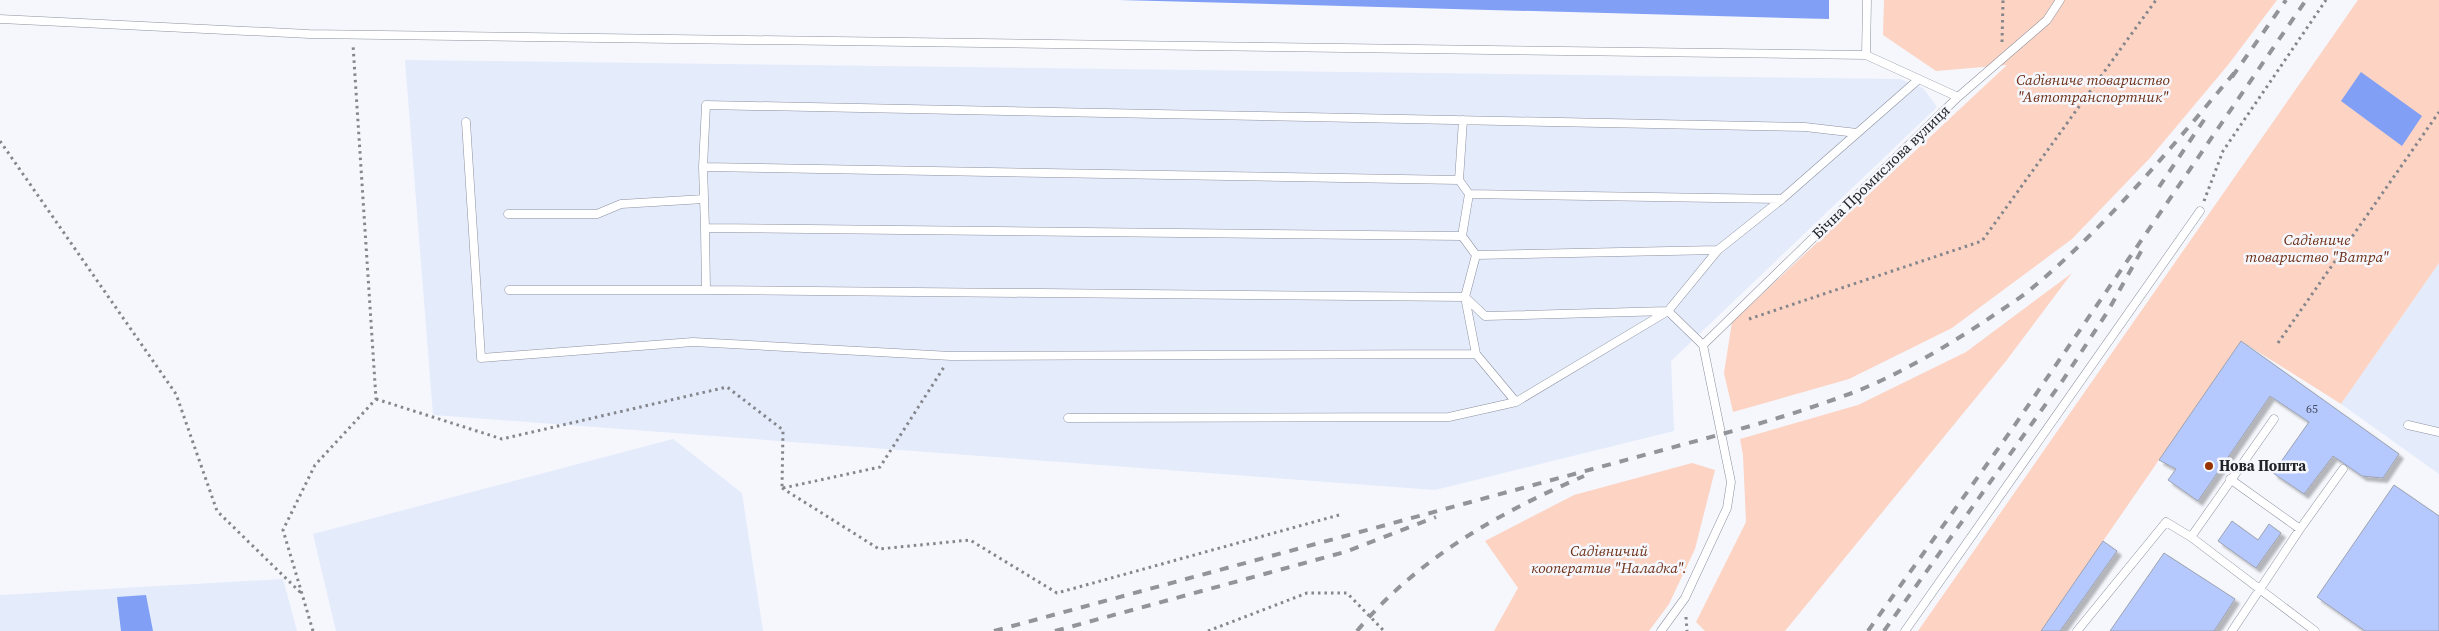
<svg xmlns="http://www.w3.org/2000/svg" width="2439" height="631" font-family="'Source Serif 4',serif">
  <defs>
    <filter id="shadow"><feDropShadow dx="4.5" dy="4.5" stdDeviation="1" flood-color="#0004"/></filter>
  </defs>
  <rect width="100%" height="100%" fill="#f5f7fd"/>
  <path fill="#e4ebfb" d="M405 60 1900 79 1923 88 1937 107 1671 361 1674 431 1435 490 433 415Z
    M2439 263V474L2341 404Z
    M673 439 742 493 763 631H336L313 534Z
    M283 579 297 631H0V595Z"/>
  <path fill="#fdd3c3" d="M1884 0H2277L2228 65 2150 158 2072 239 1952 328 1849 379 1733 412 1724 373 1732 322 2007 65 1936 71 1883 35Z
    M2358 0H2439V263L2341 404 2241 341 2041 631H1918Z
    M2072 273 2006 361 1785 631H1705L1696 622 1746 522 1743 455 1740 439 1858 405 1966 352Z
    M1692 463 1715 470 1695 549 1669 604 1649 631H1494L1518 588 1485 541 1574 495Z"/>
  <path fill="#819ff4" d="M1119 0H1829V19Z
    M2361 72 2422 116 2402 146 2341 101Z
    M146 595 153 631H121L117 597Z"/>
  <path fill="#b5c9fe" stroke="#9da2af" filter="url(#shadow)" d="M2241 341 2399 454 2383 478 2362 476 2333 456 2304 494 2273 473 2309 422 2270 396 2198 501 2168 480 2176 469 2159 460Z
    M2394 485 2439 516V631H2365L2317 597Z
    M2232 521 2258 540 2269 524 2281 533 2256 568 2218 541Z
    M2103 541 2117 551 2060 631H2041Z
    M2164 553 2235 599 2214 631H2110Z"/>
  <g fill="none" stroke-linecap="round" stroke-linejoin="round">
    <g stroke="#8c919e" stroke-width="9">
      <path id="lane" d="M0 19 309 34 1866 55 1958 97
        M1866 55 1867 0
        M466 122 481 358 693 342 951 356 1476 354 1465 297 1476 255 1462 236 1469 194 1459 180 1463 120
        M703 167 705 228
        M1459 180 703 167 706 105 1805 127 1857 133
        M1469 194 1782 199
        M508 214H597L621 204 704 199
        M1462 236 705 228 706 290 1465 297 1485 316 1668 311 1703 345 1731 482 1727 508 1685 598 1661 631
        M1476 255 1718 250 1782 199 1919 79
        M509 290H706
        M1703 345 1958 97 2047 20 2060 0
        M1476 354 1516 402
        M1068 418 1449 417 1516 402 1668 311 1718 250
        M2274 419 2191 537 2315 631
        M2408 425 2439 432
        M2230 479 2300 529
        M1905 631 2200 211
        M2077 631 2166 522 2191 537
        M2232 631 2300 529 2343 469"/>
    </g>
    <path stroke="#84868c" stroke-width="3" stroke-dasharray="2.5 4" stroke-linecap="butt" d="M2002 42 2003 0
      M0 141 176 394 217 511 301 593
      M2204 201 2223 151 2326 0
      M1749 319 1982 241 2156 0
      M2278 343 2439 112
      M376 399 502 439 727 387 783 430 782 488
      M782 488 879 549 970 540 1057 593 1339 515
      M783 488 880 467 944 367
      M1686 617 1687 631
      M313 631 283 530 315 465 376 399 353 45
      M1208 631 1307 593H1347L1384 631"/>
    <use href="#lane" stroke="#fff" stroke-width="8"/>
    <path stroke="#929499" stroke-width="4" stroke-dasharray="9 9" stroke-linecap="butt" d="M2232 77 2286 0
      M2159 187 2206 117
      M994 631 1722 434C1766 422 1809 409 1852 393 1899 375 1949 345 1991 317 2004 308 2019 299 2031 289 2108 225 2171 148 2235 72
      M1055 631 1345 552 1436 517
      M1357 631C1417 559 1498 513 1584 476
      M1868 631 2010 432 2306 0
      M1884 631 2063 380 2108 311 2144 246"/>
  </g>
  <circle fill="#973300" stroke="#f5f7fd" stroke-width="2" cx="2209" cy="466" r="5"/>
  <g text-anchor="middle" stroke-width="5" stroke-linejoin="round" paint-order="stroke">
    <g font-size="12" fill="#464c5e">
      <text x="2312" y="413">65</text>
    </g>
    <g font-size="15" font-style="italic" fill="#6e3017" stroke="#f5f7fd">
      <text x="2093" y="85">Садівниче товариство<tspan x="2093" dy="17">"Автотранспортник"</tspan></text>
      <text x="2317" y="245">Садівниче<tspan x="2317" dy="17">товариство "Ватра"</tspan></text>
      <text x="1609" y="556">Садівничий<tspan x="1609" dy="17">кооператив "Наладка".</tspan></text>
    </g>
    <g font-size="15" fill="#212328" stroke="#f5f7fd">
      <text transform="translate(1881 172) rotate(-44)" y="5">Бічна Промислова вулиця</text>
    </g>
    <g font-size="15" font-weight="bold" fill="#212328" stroke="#f5f7fd" text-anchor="start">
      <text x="2219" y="471">Нова Пошта</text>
    </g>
  </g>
</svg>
